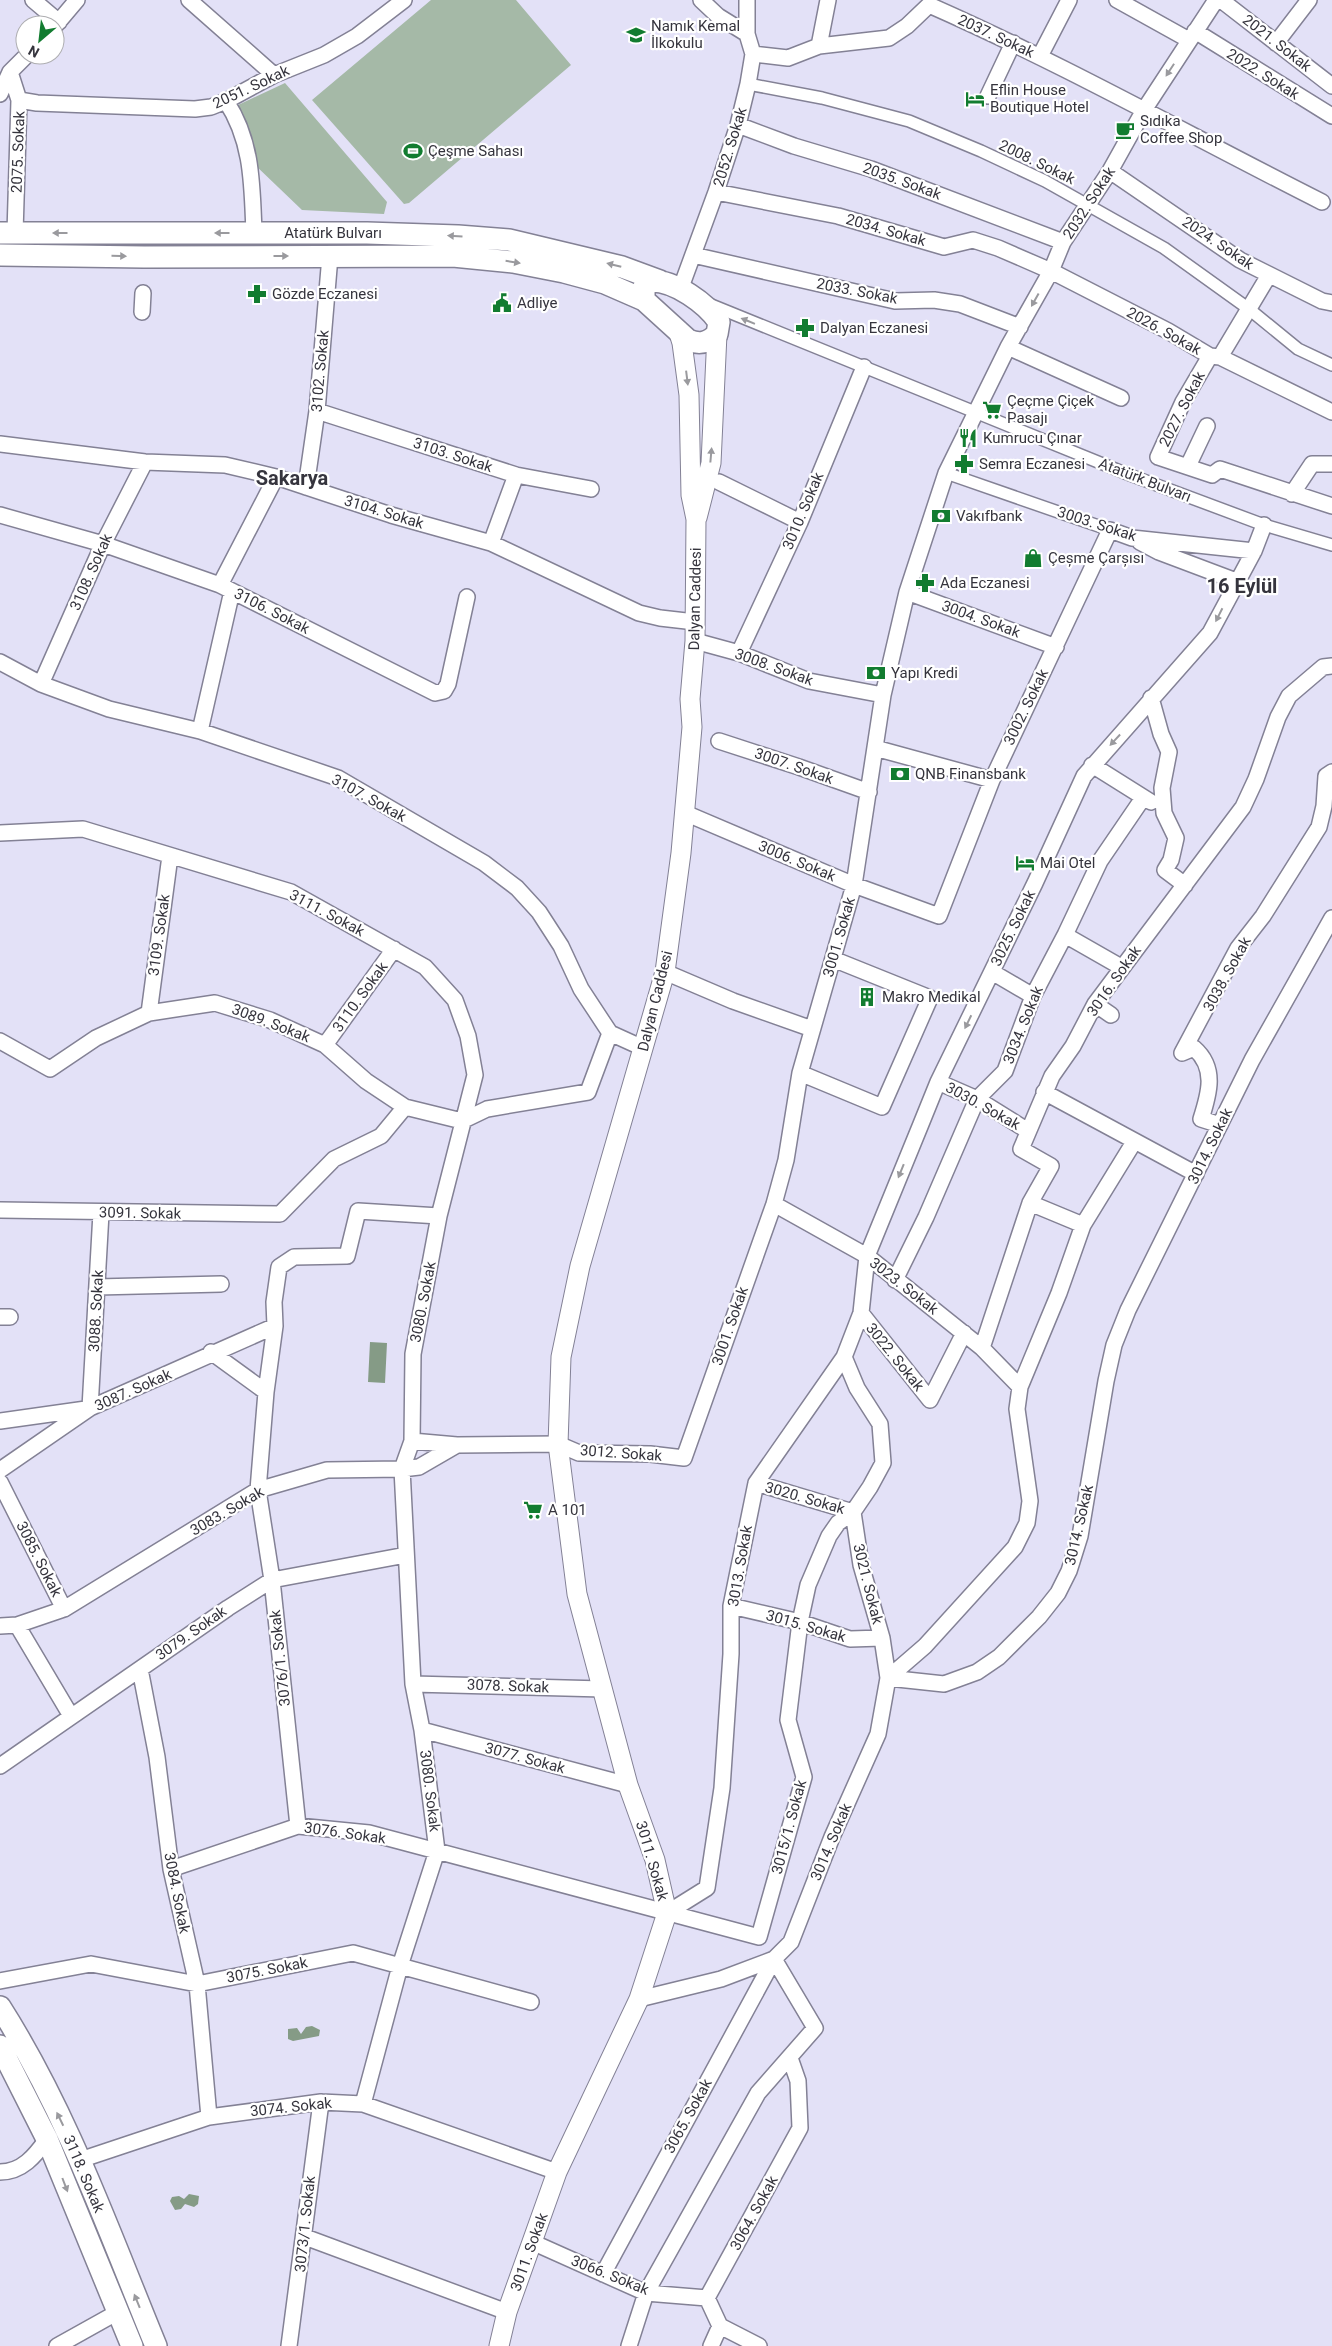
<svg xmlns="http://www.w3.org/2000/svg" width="1332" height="2346" font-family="Roboto,sans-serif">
  <rect width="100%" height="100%" fill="#e3e1f7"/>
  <path fill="#a5b9a7" d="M431 0H516L571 65 409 203 404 204 312 100Z
    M285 83 387 202 384 214 302 210 253 163C257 141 248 124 236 106Z"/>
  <path fill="#859b86" d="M370 1342 387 1343 385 1383 368 1382Z
    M312 2026 320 2030 319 2036 293 2041 288 2039V2029L297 2028 301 2034 306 2027Z
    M189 2194 199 2196 198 2204 194 2207 185 2204 181 2209 175 2210 170 2201 172 2197 179 2196 184 2199Z"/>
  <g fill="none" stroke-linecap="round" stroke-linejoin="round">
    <g stroke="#838195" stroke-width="14">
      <path id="pedestrian" d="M748 84 822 98 909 121 981 151 1045 181 1164 248 1249 309 1298 349 1332 365
        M709 304 1130 475 1264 525 1332 545
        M946 473 1110 530"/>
    </g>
    <g stroke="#838195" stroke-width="18">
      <path id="minor" d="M33 0 59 22
        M189 0 274 75
        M701 0 718 16 747 34
        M1117 0 1189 40
        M1221 0 1332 86
        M55 26 77 0
        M1195 31 1332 116
        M1276 43 1309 0
        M819 46 828 0
        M753 54 788 58 819 46 889 38 907 26 929 5C1063 64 1191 136 1322 202
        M1040 56 1069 0
        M10 72 19 100 15 233
        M0 94 10 72 27 55
        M988 96 1013 43
        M19 100 37 103 195 109 211 107 226 101 274 75 324 55 357 36 404 0
        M226 101C253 142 252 186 254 233
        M738 125 794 146 871 169 1063 242
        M1110 171 1240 260 1322 301 1332 303
        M716 192 838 216 944 247 973 240 998 248 1051 271 1168 331 1210 356 1220 357 1332 412
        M693 255 895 301 934 300 960 304 1020 327
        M680 290 716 192 738 125 748 84 753 54 747 34V0
        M142 312 143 293
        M1008 347 1121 398
        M1210 356 1183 402 1158 457 1212 475 1220 469 1332 506
        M1220 357 1269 275
        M317 411 516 475 591 489
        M0 444 145 462 225 465 276 477 391 515 491 543 639 613 660 618 695 622
        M1188 466 1207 426
        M719 482 800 522
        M306 487 317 411 330 256
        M1292 494 1312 464H1332
        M0 515 103 544 220 585 435 693 444 691 448 684 467 597
        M1140 542 1159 552 1236 581
        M491 543 516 475
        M220 585 276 477
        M907 592 1056 647
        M695 641 739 653 809 681 883 695
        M739 653 800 522 864 367
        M0 662 41 684 109 709 200 731 338 778 484 863 517 888 539 912 561 946 581 989 610 1033
        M41 684 103 544 145 462
        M1151 698 1161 734 1169 752 1162 788 1164 813 1176 838 1171 860 1165 870 1185 885
        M200 731 232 591
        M719 741 799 767 869 792
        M875 748 992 780
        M1092 765 1151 802
        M685 813 854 885 939 916 992 780 1110 530 1132 538 1254 551
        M0 833 83 829 291 892 425 967 455 1000 468 1036 475 1075 439 1216 413 1354 412 1441 457 1445
        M1065 935 1121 967
        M665 972 733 1001 812 1029
        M992 972 1033 996
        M1095 1004 1111 1015
        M149 1013 170 856
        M610 1033 643 1048
        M0 1041 50 1069 96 1038 149 1013 215 1003 270 1020 325 1045 366 1081 405 1107 462 1121 487 1109 588 1092 610 1033
        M325 1045 394 949
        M800 1073 882 1107 930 998 833 959
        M938 1082 977 1099 1028 1131
        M1044 1092 1196 1174
        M1220 1125 1201 1119C1209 1094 1217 1068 1194 1048L1182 1053 1238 948 1263 916 1319 827 1324 806 1326 776 1332 772
        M1030 1203 1083 1225
        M774 1204 867 1256 982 1348 1020 1387
        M0 1210 280 1214 334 1159 381 1136 405 1107
        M895 1280 926 1217 977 1099 1005 1071 1033 996 1065 935 1100 861 1143 798
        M97 1287 221 1284
        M861 1313 930 1400 964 1333
        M0 1317H10
        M982 1348 1030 1203 1051 1166 1021 1149 1052 1076 1073 1046 1095 1004 1243 807 1256 779 1278 717 1289 696 1323 667 1332 666
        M211 1352 266 1392 275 1326 274 1302 279 1267 294 1257 347 1256 358 1211 439 1216
        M266 1392 258 1490 272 1580 298 1826
        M90 1408 101 1213
        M0 1421 86 1409
        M0 1470 90 1408 275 1326
        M0 1482 64 1609
        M756 1483 853 1512
        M731 1606 800 1622 850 1639 882 1638
        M17 1625 71 1716
        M0 1626 17 1625 64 1609 258 1490 327 1470 402 1469 419 1467 457 1445 558 1444 579 1453 650 1454 684 1458 774 1204 786 1160 800 1073 854 885 883 695 907 592 946 473 1008 347 1051 271 1063 242 1110 171 1144 110 1216 0
        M140 1669 157 1757 171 1869 197 1984 209 2117
        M888 1678 944 1684 977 1672 999 1657 1039 1617 1058 1593 1069 1571 1080 1536 1106 1381 1114 1345 1128 1310 1252 1060 1332 918
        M888 1678 925 1646 1015 1547 1027 1523 1030 1501 1017 1409 1020 1387 1059 1293 1083 1225 1134 1142
        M413 1684 603 1689
        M422 1730 628 1785
        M0 1766 228 1608 272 1580 406 1555
        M171 1869 298 1826 369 1833 759 1937 804 1777 788 1720 800 1622 808 1585 829 1536 838 1523 853 1512
        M667 1913 707 1888 722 1788 731 1654V1606L756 1483 844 1357 861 1313 867 1256 921 1124 938 1082 1035 883 1084 776 1210 633 1254 551 1264 525
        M0 1981 91 1964 197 1984 353 1953 531 2002
        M639 1999 721 1979 774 1959 791 1942 832 1837 878 1734 888 1678 882 1638 861 1565 853 1512 870 1487 883 1463 880 1424 857 1388 844 1357
        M363 2104 400 1966 437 1851 422 1730 413 1684 402 1469 412 1441
        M80 2160 209 2117 321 2102 363 2104 557 2172
        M0 2172C22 2172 35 2156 47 2139
        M305 2237 507 2312
        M532 2242 646 2293 707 2298 720 2326 759 2346
        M603 2274 774 1959
        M707 2298 800 2128 798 2081 790 2058
        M57 2346 118 2312
        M289 2346 321 2102
        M629 2346 646 2293 758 2093 815 2028 774 1959
        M711 2346 720 2326"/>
    </g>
    <g stroke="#838195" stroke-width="21">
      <path id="tertiary" d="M697 518 711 463 717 334
        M499 2346 507 2312 557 2172 639 1999 667 1913 655 1860 628 1785 577 1594 558 1444 561 1357 580 1266 665 972 681 853 692 727 690 699 695 641 696 519 691 495 689 395 682 343 678 330"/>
    </g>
    <g stroke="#838195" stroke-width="24">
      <path id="secondary" d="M0 233H367L458 236 509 240 622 267 660 281
        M0 255 144 257 453 256 513 262 564 272 605 283 644 300
        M652 281C675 281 706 303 719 322L717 334C708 343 700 345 688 340L644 300V287Z
        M0 2007C67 2112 109 2232 156 2346
        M0 2046 47 2139 132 2346"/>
    </g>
    <use href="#pedestrian" stroke="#fff" stroke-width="11"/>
    <use href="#minor" stroke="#fff" stroke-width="15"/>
    <use href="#tertiary" stroke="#fff" stroke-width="19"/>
    <use href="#secondary" stroke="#fff" stroke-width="21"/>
  </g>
  <defs><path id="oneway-solid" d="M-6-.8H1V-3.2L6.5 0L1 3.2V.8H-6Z" transform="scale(1.25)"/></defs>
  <g fill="#9a9a9e">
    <use href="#oneway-solid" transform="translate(1170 70) rotate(123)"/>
    <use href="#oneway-solid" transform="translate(60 233) rotate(-180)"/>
    <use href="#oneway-solid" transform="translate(222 233) rotate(-180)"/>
    <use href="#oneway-solid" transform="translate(455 236) rotate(-177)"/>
    <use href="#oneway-solid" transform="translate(119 256) rotate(1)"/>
    <use href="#oneway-solid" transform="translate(281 256)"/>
    <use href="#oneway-solid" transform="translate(513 262) rotate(9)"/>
    <use href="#oneway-solid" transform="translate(614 265) rotate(-166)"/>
    <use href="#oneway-solid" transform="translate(1035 300) rotate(119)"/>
    <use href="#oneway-solid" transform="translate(748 321) rotate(-158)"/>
    <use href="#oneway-solid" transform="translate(687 378) rotate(83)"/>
    <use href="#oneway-solid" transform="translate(711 455) rotate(-85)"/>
    <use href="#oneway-solid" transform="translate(1219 615) rotate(117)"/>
    <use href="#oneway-solid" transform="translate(1115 740) rotate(133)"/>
    <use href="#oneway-solid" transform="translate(968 1022) rotate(116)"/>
    <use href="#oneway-solid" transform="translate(901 1171) rotate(112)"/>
    <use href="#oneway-solid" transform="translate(60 2119) rotate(-116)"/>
    <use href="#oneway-solid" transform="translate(65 2185) rotate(69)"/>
    <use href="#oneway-solid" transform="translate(137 2301) rotate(-112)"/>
  </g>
  <defs>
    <g id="school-bare" transform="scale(1.5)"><path d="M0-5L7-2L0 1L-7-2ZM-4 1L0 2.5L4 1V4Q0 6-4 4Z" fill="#127c30" stroke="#fff" stroke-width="2.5" paint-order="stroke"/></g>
    <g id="hotel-bare" transform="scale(1.5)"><path d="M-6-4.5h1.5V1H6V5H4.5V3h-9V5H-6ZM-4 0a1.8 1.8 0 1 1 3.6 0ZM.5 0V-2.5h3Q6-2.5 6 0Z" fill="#127c30" stroke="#fff" stroke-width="2.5" paint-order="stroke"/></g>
    <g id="cafe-bare" transform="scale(1.5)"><path d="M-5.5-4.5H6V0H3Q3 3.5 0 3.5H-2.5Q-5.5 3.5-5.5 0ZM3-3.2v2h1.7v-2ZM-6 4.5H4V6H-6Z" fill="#127c30" stroke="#fff" stroke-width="2.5" paint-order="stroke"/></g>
    <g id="stadium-bare" transform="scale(1.5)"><path d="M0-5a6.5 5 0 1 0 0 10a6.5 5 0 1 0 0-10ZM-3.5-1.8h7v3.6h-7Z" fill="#127c30" stroke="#fff" stroke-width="2.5" paint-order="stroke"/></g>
    <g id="pharmacy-bare" transform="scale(1.5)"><path d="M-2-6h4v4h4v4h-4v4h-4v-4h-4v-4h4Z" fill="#127c30" stroke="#fff" stroke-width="2.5" paint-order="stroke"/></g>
    <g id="civic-bare" transform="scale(1.5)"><path d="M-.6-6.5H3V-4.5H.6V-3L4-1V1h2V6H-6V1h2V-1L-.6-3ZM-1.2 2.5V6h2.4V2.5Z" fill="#127c30" stroke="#fff" stroke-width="2.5" paint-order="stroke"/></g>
    <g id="supermarket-bare" transform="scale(1.5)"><path d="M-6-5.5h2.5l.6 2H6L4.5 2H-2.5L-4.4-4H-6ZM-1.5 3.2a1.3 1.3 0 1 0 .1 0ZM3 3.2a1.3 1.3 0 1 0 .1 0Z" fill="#127c30" stroke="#fff" stroke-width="2.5" paint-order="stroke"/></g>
    <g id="restaurant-bare" transform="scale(1.5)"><path d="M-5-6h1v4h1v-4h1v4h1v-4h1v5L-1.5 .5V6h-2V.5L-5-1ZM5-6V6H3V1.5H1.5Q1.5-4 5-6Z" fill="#127c30" stroke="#fff" stroke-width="2.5" paint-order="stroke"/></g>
    <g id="bank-bare" transform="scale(1.5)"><path d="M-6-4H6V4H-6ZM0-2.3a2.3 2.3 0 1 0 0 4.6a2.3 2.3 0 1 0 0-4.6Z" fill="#127c30" stroke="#fff" stroke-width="2.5" paint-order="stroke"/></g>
    <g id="shop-bare" transform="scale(1.5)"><path d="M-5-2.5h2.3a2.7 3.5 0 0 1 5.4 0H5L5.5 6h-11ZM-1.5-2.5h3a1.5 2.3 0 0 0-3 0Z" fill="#127c30" stroke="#fff" stroke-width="2.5" paint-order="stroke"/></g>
    <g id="building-bare" transform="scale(1.5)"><path d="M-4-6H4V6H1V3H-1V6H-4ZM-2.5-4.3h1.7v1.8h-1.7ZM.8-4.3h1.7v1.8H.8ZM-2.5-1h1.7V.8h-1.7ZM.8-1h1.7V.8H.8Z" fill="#127c30" stroke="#fff" stroke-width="2.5" paint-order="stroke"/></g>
  </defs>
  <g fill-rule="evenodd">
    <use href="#school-bare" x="636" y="35"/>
    <use href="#hotel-bare" x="975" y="99"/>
    <use href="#cafe-bare" x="1125" y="130"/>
    <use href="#stadium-bare" x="413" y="151"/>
    <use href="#pharmacy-bare" x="257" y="294"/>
    <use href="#civic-bare" x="502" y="303"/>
    <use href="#pharmacy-bare" x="805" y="328"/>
    <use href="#supermarket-bare" x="992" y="410"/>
    <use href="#restaurant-bare" x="968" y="438"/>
    <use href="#pharmacy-bare" x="964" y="464"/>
    <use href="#bank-bare" x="941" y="516"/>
    <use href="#shop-bare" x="1033" y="558"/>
    <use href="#pharmacy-bare" x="925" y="583"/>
    <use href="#bank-bare" x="876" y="673"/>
    <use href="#bank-bare" x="900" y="774"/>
    <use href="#hotel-bare" x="1025" y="863"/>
    <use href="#building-bare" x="867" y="997"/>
    <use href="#supermarket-bare" x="533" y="1510"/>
  </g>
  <g text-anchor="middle" stroke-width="4.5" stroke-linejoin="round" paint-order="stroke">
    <g font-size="15" fill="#35343d" stroke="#fff" text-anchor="start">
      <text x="651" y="31">Namık Kemal<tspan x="651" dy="17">İlkokulu</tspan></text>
      <text x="990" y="95">Eflin House<tspan x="990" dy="17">Boutique Hotel</tspan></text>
      <text x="1140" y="126">Sıdıka<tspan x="1140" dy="17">Coffee Shop</tspan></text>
      <text x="428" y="156">Çeşme Sahası</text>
      <text x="272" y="299">Gözde Eczanesi</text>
      <text x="517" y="308">Adliye</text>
      <text x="820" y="333">Dalyan Eczanesi</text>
      <text x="1007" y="406">Çeçme Çiçek<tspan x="1007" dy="17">Pasajı</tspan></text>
      <text x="983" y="443">Kumrucu Çınar</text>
      <text x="979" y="469">Semra Eczanesi</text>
      <text x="956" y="521">Vakıfbank</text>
      <text x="1048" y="563">Çeșme Çarșısı</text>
      <text x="940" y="588">Ada Eczanesi</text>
      <text x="891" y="678">Yapı Kredi</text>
      <text x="915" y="779">QNB Finansbank</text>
      <text x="1040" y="868">Mai Otel</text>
      <text x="882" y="1002">Makro Medikal</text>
      <text x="548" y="1515">A 101</text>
    </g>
    <g font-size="15" fill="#35343d" stroke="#fff">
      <text transform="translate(996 36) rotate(25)" y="5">2037. Sokak</text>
      <text transform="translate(1277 43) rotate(38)" y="5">2021. Sokak</text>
      <text transform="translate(1263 74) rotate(32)" y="5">2022. Sokak</text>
      <text transform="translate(251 87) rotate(-25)" y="5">2051. Sokak</text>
      <text transform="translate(730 147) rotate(-73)" y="5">2052. Sokak</text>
      <text transform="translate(18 152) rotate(-88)" y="5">2075. Sokak</text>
      <text transform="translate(1037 162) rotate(26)" y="5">2008. Sokak</text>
      <text transform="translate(902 181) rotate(20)" y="5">2035. Sokak</text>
      <text transform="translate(1089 203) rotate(-57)" y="5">2032. Sokak</text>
      <text transform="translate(886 230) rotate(16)" y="5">2034. Sokak</text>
      <text x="333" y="238">Atatürk Bulvarı</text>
      <text transform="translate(1218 243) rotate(34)" y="5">2024. Sokak</text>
      <text transform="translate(857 291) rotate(11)" y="5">2033. Sokak</text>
      <text transform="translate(1164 331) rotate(29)" y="5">2026. Sokak</text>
      <text transform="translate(320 371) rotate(-85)" y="5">3102. Sokak</text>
      <text transform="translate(1182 409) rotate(-63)" y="5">2027. Sokak</text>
      <text transform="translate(453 455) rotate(18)" y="5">3103. Sokak</text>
      <text transform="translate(1145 480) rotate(21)" y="5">Atatürk Bulvarı</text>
      <text transform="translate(803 511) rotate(-67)" y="5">3010. Sokak</text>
      <text transform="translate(384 512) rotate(17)" y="5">3104. Sokak</text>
      <text transform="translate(1097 524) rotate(18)" y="5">3003. Sokak</text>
      <text transform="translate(91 572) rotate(-66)" y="5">3108. Sokak</text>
      <text transform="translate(695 599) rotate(-89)" y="5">Dalyan Caddesi</text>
      <text transform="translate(272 611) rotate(27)" y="5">3106. Sokak</text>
      <text transform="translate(981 619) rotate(20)" y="5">3004. Sokak</text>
      <text transform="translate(774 667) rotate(20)" y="5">3008. Sokak</text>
      <text transform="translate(1026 707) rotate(-64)" y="5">3002. Sokak</text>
      <text transform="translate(794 766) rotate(19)" y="5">3007. Sokak</text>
      <text transform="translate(369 798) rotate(29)" y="5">3107. Sokak</text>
      <text transform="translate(797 861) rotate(23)" y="5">3006. Sokak</text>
      <text transform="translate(327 913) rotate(28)" y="5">3111. Sokak</text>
      <text transform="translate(1013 928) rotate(-64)" y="5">3025. Sokak</text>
      <text transform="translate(159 935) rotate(-82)" y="5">3109. Sokak</text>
      <text transform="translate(839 937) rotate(-74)" y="5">3001. Sokak</text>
      <text transform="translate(1227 974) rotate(-61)" y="5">3038. Sokak</text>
      <text transform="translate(1114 981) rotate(-55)" y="5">3016. Sokak</text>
      <text transform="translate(360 997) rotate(-54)" y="5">3110. Sokak</text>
      <text transform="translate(655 1001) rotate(-76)" y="5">Dalyan Caddesi</text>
      <text transform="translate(271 1023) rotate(21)" y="5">3089. Sokak</text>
      <text transform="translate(1023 1025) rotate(-68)" y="5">3034. Sokak</text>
      <text transform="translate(983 1106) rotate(29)" y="5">3030. Sokak</text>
      <text transform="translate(1210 1146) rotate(-64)" y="5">3014. Sokak</text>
      <text transform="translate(140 1213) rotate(1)" y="5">3091. Sokak</text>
      <text transform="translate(904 1286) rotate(38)" y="5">3023. Sokak</text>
      <text transform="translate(423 1302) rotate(-79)" y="5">3080. Sokak</text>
      <text transform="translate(96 1311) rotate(-87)" y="5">3088. Sokak</text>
      <text transform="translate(730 1326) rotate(-71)" y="5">3001. Sokak</text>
      <text transform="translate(895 1357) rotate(51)" y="5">3022. Sokak</text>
      <text transform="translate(133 1390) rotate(-24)" y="5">3087. Sokak</text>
      <text transform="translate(621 1453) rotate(4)" y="5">3012. Sokak</text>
      <text transform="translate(805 1498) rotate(16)" y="5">3020. Sokak</text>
      <text transform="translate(227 1511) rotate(-30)" y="5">3083. Sokak</text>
      <text transform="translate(1079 1525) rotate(-77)" y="5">3014. Sokak</text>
      <text transform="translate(39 1559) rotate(63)" y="5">3085. Sokak</text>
      <text transform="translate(740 1566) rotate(-80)" y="5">3013. Sokak</text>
      <text transform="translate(868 1584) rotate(76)" y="5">3021. Sokak</text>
      <text transform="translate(806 1626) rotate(16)" y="5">3015. Sokak</text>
      <text transform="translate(191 1633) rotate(-35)" y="5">3079. Sokak</text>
      <text transform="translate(280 1658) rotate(-96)" y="5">3076/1. Sokak</text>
      <text transform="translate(508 1686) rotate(2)" y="5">3078. Sokak</text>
      <text transform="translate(525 1758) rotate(15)" y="5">3077. Sokak</text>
      <text transform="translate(430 1791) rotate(83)" y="5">3080. Sokak</text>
      <text transform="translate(789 1827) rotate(-75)" y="5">3015/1. Sokak</text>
      <text transform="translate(345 1833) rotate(8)" y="5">3076. Sokak</text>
      <text transform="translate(831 1842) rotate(-67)" y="5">3014. Sokak</text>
      <text transform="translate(652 1861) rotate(74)" y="5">3011. Sokak</text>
      <text transform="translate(177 1893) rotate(79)" y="5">3084. Sokak</text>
      <text transform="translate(267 1970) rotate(-11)" y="5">3075. Sokak</text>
      <text transform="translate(291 2107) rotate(-6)" y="5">3074. Sokak</text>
      <text transform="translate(688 2116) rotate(-61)" y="5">3065. Sokak</text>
      <text transform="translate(84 2174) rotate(67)" y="5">3118. Sokak</text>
      <text transform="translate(754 2213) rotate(-61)" y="5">3064. Sokak</text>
      <text transform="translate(305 2224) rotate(-84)" y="5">3073/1. Sokak</text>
      <text transform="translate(529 2252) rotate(-70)" y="5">3011. Sokak</text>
      <text transform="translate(610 2275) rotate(22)" y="5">3066. Sokak</text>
    </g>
    <g font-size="20" font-weight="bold" fill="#35343d" stroke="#fff">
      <text x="292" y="485">Sakarya</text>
      <text x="1242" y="593">16 Eylül</text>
    </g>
  </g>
  <g transform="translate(40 40) rotate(208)"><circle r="24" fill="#ffffff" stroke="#aeaeb1"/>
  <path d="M0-4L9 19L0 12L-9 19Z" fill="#127c30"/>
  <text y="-8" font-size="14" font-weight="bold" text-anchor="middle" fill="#35343d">N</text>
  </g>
</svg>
